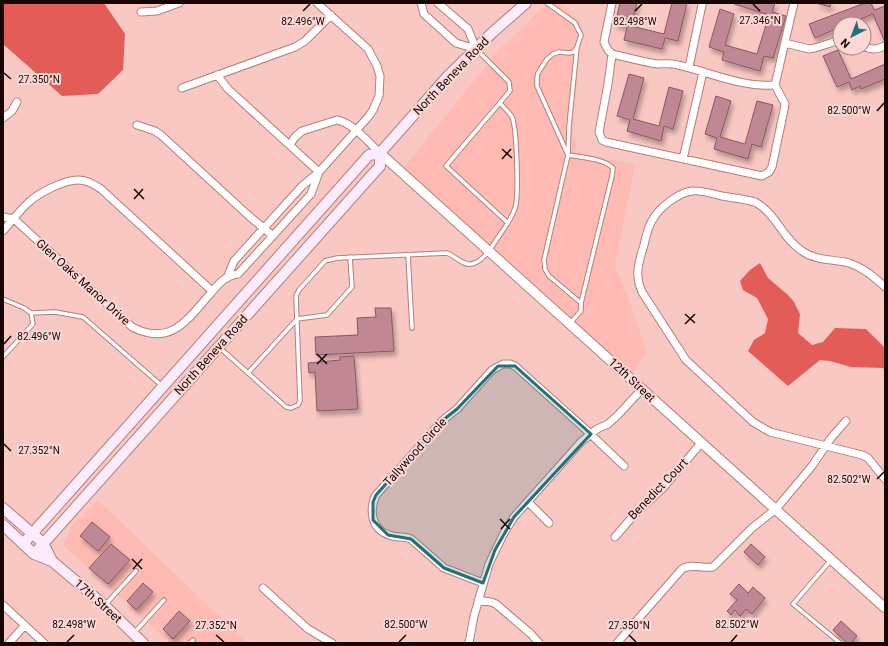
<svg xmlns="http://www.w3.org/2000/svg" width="888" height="646" font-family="Roboto,sans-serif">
  <defs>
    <filter id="shadow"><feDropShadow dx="2.5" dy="4.5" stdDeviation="2" flood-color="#0004"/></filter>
  </defs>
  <rect width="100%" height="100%" fill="#f9c8c3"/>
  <path fill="#febab3" d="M548 3H564L563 6 564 8 580 21V28L573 137 576 138 575 151 635 165 615 266 629 300 647 353 632 374 404 167 500 49Z
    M98 500 247 643H170L63 545 71 527Z"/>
  <path fill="#e35c57" d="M3 3H104L125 34 123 70 98 94 62 96 3 44Z
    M760 263 768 278 788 295 794 302 800 314 798 333 812 345 823 342 835 328 866 329 885 348V370L883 368 851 367 830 361 820 360 788 386 748 351 754 340 765 333 768 319 757 298 743 290 740 281 750 270Z"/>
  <path fill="#c08894" stroke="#8a5662" filter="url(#shadow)" d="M620 3H637L631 26 664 34 672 3H687L678 41 665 38 662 49 624 40 627 27 615 24Z
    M734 3H775L772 12 786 16 773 58 764 56 760 71 722 60 724 52 709 47 720 9 734 14 725 45 757 54 769 15 734 4Z
    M816 3H831L830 7Z
    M865 3H871L874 10 885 6V42L873 14 848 24H840V27L815 38 809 24Z
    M838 50 851 79 885 64V79L861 89 860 86 852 90 849 82 837 87 823 56Z
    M629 74 644 78 633 119 659 126 669 87 683 91 673 129 664 126 661 141 627 131 630 120 617 116Z
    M716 96 731 101 720 137 745 144 757 101 773 105 761 147 752 144 748 159 714 149 717 138 705 134Z
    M375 308H391L394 351 316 355 315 337 358 335 357 318 376 317Z
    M354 356 358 409 317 411 315 372 309 373 308 363 340 360V357Z
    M92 522 110 537 98 551 80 536Z
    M111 544 130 560 108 584 89 568Z
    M751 544 765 557 758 565 744 552Z
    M143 583 153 592 136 610 127 601Z
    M739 584 748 593 753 587 765 598 752 614 746 609 740 616 735 610 731 615 727 611 737 600 730 594Z
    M179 611 190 621 173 639 163 629Z
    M841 621 857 636 851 643H847L833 630Z"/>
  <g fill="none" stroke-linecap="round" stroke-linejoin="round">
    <g stroke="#b67e79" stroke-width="5.5">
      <path id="service" d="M547 3 575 23 581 35 577 47 569 126 568 155C580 157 605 159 613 168L612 176 581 303V311L570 323
        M577 47 574 52 569 53 559 52 553 54 547 59 538 73 537 78V86L568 155 544 260 545 269 549 276 581 303
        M477 50 509 82 510 91 446 166 508 223
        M408 255 412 328
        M3 299 24 308 31 313 33 324 3 357
        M31 313 55 312 83 317 161 385
        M219 347 286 407 291 408 298 405 300 401 296 296 299 290 325 261 337 258 447 253C455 256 464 266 471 264 481 263 490 250 495 242 502 231 511 221 515 208 519 197 517 128 512 117 509 112 504 108 500 103
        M248 373 297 319 327 315 352 287 350 257
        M831 560 793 604 840 643
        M105 605 136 571
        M134 633 164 600
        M190 643 193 640"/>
    </g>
    <g stroke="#b67e79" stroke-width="9">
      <path id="minor" d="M421 3 424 14 456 43 476 49
        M438 3 468 29 476 49
        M612 3 604 42 608 50 612 54 608 84 599 132 602 140 606 142 762 176 769 172 772 167 784 110 785 104 775 85 794 3
        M141 12 157 11 179 3
        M785 43 809 49 815 48 840 40
        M864 46C872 51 877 49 885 46
        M612 54C626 57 642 62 657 64 665 64 671 63 678 65 709 72 743 88 775 85
        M689 67 702 5
        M217 75 228 89 319 172
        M182 88 295 47 305 41 331 15
        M3 118 12 111 17 102
        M137 125 155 131 161 135 249 216 273 236
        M290 145 295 137 302 131 337 120C353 123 368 142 380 153
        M683 159 703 72
        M3 217 14 219 132 327C171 347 187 320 211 293 215 288 220 282 226 278 229 276 234 275 238 274L311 194 319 172
        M3 231C11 222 19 211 28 203 38 193 64 180 78 180 87 180 94 184 101 189L212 291
        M227 278 234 261 302 186 319 172 369 116 373 110 379 96 380 76 377 66 368 49 317 3
        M885 287C874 277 864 268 849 263 833 259 816 261 802 251 781 237 777 214 755 202 744 199 733 198 722 196 713 194 701 190 692 191 678 193 660 207 653 219 648 226 646 236 644 245 639 262 634 274 642 292L686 360 753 422 770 432 862 455 868 458 885 479
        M528 502 549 523
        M615 537 634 515 663 488 702 442
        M483 583 444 568 411 539C404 536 396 538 389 535 371 529 369 510 376 495L443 420 457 409 492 370 503 364H510L515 366 583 427 624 466
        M263 588 308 629 332 643
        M478 600 491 602 496 604 531 634 539 643
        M3 605 44 643
        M9 643 25 625
        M469 643 474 616 489 564 504 533 514 517 581 442 597 429 608 424 618 415 642 389
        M617 643 682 569C691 563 703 569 713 567L752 528 776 509 812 466 831 438 846 421"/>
    </g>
    <g stroke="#b67e79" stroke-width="11">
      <path id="tertiary" d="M380 153 885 608"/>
    </g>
    <g stroke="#b67e79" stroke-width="12">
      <path id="secondary" d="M3 508 43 543 52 561
        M3 525 34 554 52 561 104 605 143 643
        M23 544 369 155 380 153 447 77 493 32 526 3
        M34 554 380 166V153"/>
    </g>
    <use href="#service" stroke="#fff" stroke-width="3.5"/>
    <use href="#minor" stroke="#fff" stroke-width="7"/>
    <use href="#tertiary" stroke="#fff" stroke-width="9"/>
    <use href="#secondary" stroke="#fdebfe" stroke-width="10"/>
  </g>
  <path fill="#256f77" fill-opacity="0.2" stroke="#256f77" stroke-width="3" stroke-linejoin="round" d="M498 366H515L591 434 514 517 495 550 483 583 444 568 411 539 388 535 373 520V502L376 495 443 420 457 409Z"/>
  <path fill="none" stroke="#180605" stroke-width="1.5" d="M753 4 760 11M303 11 310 4M635 11 642 4M4 73 11 79M877 111 884 103M502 149 512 158M502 159 511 149M134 189 144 199M134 199 143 189M685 314 695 323M685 324 695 314M4 344 11 336M317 354 327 364M317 364 327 354M4 444 11 451M877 479 884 472M500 519 510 529M501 529 510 519M132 559 142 569M133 569 142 559M216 635 224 642M629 635 636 642M67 642 74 635M399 642 406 635M731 642 737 635"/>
  <g text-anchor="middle" stroke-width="4" stroke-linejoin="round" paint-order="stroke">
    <g font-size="12" fill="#180605" stroke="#fed8d5">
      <text transform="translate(451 76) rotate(-46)" y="4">North Beneva Road</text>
      <text transform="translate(83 282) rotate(42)" y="4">Glen Oaks Manor Drive</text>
      <text transform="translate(211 355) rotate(-48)" y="4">North Beneva Road</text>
      <text transform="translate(632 380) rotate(43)" y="4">12th Street</text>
      <text transform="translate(415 452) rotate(-48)" y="4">Tallywood Circle</text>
      <text transform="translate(658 489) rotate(-46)" y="4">Benedict Court</text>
      <text transform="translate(98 601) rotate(42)" y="4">17th Street</text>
    </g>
  </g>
  <g font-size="10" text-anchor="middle" fill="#180605" stroke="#fed8d5" stroke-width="4" stroke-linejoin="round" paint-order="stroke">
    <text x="760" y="24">27.346°N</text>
    <text x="303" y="25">82.496°W</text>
    <text x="635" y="25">82.498°W</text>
    <text x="39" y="83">27.350°N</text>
    <text x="849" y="114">82.500°W</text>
    <text x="39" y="340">82.496°W</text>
    <text x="39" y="454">27.352°N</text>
    <text x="849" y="483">82.502°W</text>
    <text x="74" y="628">82.498°W</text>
    <text x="406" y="628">82.500°W</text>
    <text x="737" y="628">82.502°W</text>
    <text x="216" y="629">27.352°N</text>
    <text x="629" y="629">27.350°N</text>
  </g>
  <rect width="888" height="646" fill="none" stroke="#180605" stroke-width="8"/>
  <g transform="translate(852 36) rotate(222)"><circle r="19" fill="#fed8d5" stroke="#a28482"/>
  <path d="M0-3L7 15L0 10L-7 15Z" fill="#256f77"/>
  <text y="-6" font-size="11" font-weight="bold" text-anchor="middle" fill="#180605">N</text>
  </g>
</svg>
